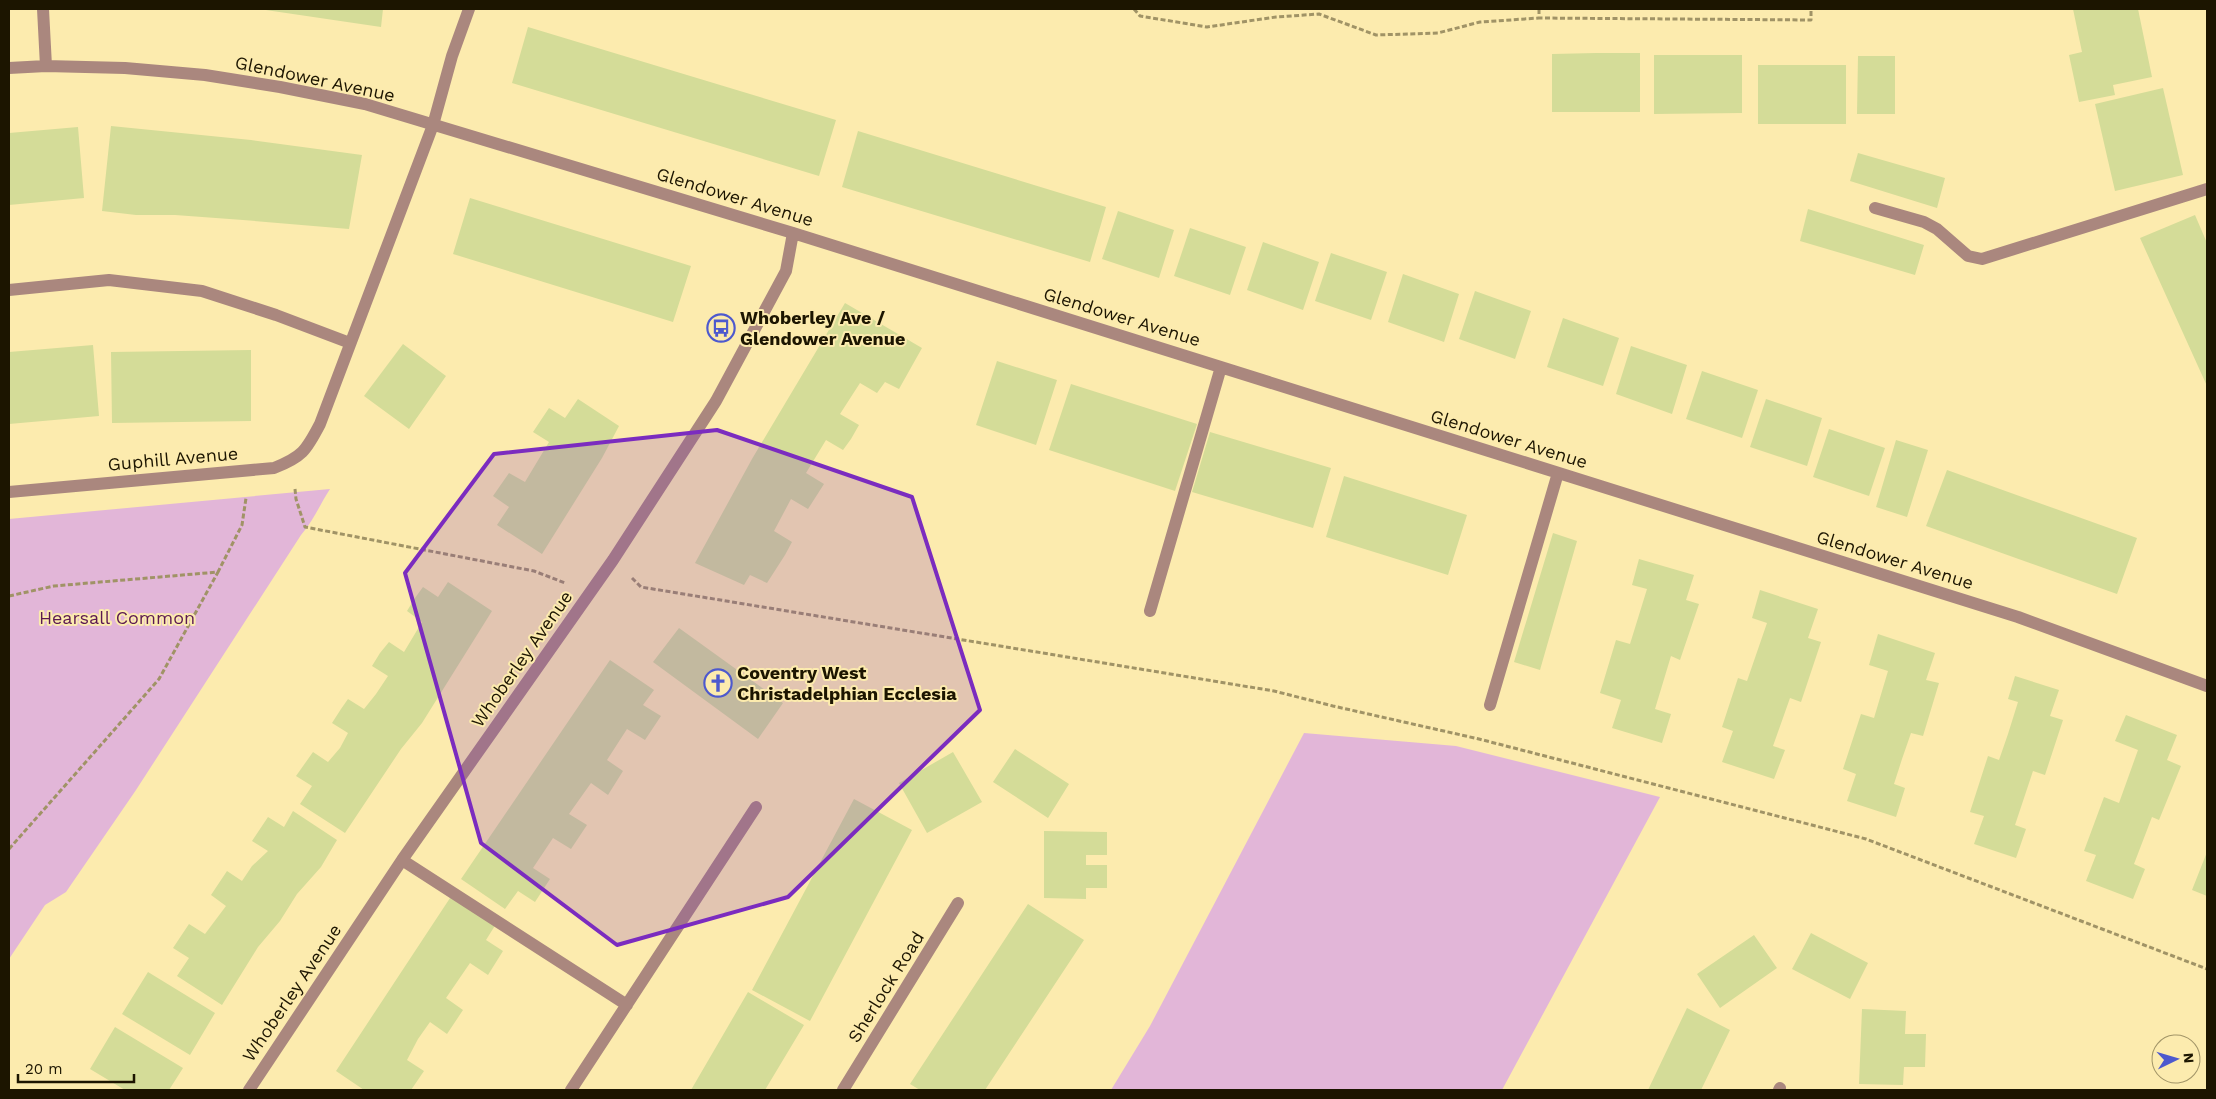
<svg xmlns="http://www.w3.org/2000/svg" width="2216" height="1099" font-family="'Work Sans',sans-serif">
  <rect width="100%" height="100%" fill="#fcebae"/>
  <path fill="#e2b6d8" d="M330 489C319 506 314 520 301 535L136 790 66 892 45 905 9 959V519Z
    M1304 733 1456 746 1660 797 1502 1090H1111L1150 1026Z"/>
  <path fill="#d4dc98" d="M259 9H383L381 27Z
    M2073 9H2138L2152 77 2113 85 2115 95 2079 102 2069 55 2082 52Z
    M528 27 836 120 819 176 512 83Z
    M1596 53H1640V112H1552V54Z
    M1654 55H1742V113L1654 114Z
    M1858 56H1895V114H1857Z
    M1758 65H1846V124H1758Z
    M2163 88 2183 175 2115 191 2095 104Z
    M111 126 251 140 362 155 349 229 243 220 175 215H136L102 211Z
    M78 127 84 198 9 205V133Z
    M858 131 1106 207 1090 262 842 187Z
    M1858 153 1945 178 1937 208 1850 181Z
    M470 198 691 266 673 322 453 254Z
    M1808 209 1924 245 1915 275 1800 241Z
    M1118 211 1174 230 1159 278 1102 259Z
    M2195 215 2207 243V386L2140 238Z
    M1190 228 1246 247 1230 295 1174 276Z
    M1263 242 1319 262 1303 310 1247 290Z
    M1331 253 1387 272 1371 320 1315 301Z
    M1403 274 1459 294 1444 342 1388 322Z
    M1475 291 1531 311 1515 359 1459 339Z
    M845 303 922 348 899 389 885 382 877 393 860 383 840 414 859 425 851 439 843 450 826 440 806 473 824 484 808 509 791 499 774 531 792 542 785 555 767 583 750 575 744 585 695 563 752 459Z
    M1563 318 1619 338 1603 386 1547 367Z
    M403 344 446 376 409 429 364 396Z
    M93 345 99 416 9 424V352Z
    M1631 346 1687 365 1672 414 1616 394Z
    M251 350V421L112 423 111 352Z
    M997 361 1057 380 1036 445 976 425Z
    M1702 371 1758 390 1742 438 1686 419Z
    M1071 384 1197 424 1175 491 1049 450Z
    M578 399 619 426 602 458 542 554 497 525 509 507 493 496 509 473 525 482 549 442 533 432 549 408 565 418Z
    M1766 399 1822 418 1807 466 1750 447Z
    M1829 429 1885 448 1869 496 1813 477Z
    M1210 432 1331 468 1313 528 1192 492Z
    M1896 440 1928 450 1907 517 1876 507Z
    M1947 470 2137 538 2117 594 1926 526Z
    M1344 476 1467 515 1448 575 1326 537Z
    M1553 533 1577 541 1540 670 1514 662Z
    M1639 559 1694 575 1686 600 1699 604 1680 660 1671 656 1655 709 1671 714 1662 743 1612 728 1621 700 1600 693 1616 640 1630 644 1647 589 1632 585Z
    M448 582 492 611 422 723 401 749 345 833 300 804 312 786 296 776 313 752 328 762 340 748 348 733 332 723 341 709 348 699 364 709 376 694 388 676 372 666 380 653 389 642 404 652 422 622 407 611 415 598 423 587 438 597Z
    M1760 590 1818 609 1808 638 1821 642 1801 702 1790 698 1773 746 1785 750 1774 779 1722 762 1733 731 1722 727 1738 678 1747 681 1767 623 1752 618Z
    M679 628 783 703 758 739 653 662Z
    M1878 634 1935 653 1926 680 1939 683 1923 736 1911 733 1902 759 1894 784 1905 788 1896 817 1847 801 1856 774 1843 769 1861 714 1874 718 1888 671 1869 665Z
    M610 660 654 690 643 705 661 716 645 740 627 729 607 760 623 771 608 795 591 783 569 814 587 825 571 849 553 838 533 868 550 879 535 902 518 891 505 909 461 879Z
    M2015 676 2059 690 2050 716 2063 720 2045 775 2033 771 2015 825 2026 829 2016 858 1974 844 1984 816 1970 812 1988 756 1999 760 2008 734 2018 702 2008 699Z
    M2126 715 2177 735 2167 760 2181 766 2159 820 2152 817 2134 864 2145 869 2133 899 2086 881 2096 855 2084 851 2104 797 2119 803 2138 750 2115 741Z
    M1015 749 1069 784 1048 818 993 782Z
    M953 752 982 802 927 833 899 783Z
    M854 799 912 830 810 1021 752 990Z
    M293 811 337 840 321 867 297 894 280 921 258 947 222 1005 177 976 189 958 173 948 189 924 205 934 226 906 211 895 227 871 242 881 252 866 268 851 252 841 268 817 284 827Z
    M1044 831 1107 832V855H1086V865H1107V888H1086V899L1044 898Z
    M2207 852V896L2192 890Z
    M452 895 496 924 486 940 503 951 488 975 470 963 446 998 463 1010 447 1034 430 1022 418 1039 407 1060 424 1071 411 1090H364L336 1071Z
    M1028 904 1084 940 985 1090H920L910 1084Z
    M1811 933 1868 963 1850 999 1792 969Z
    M1754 935 1777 968 1720 1008 1697 974Z
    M148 972 215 1013 190 1055 122 1014Z
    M748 992 804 1025 765 1090H691Z
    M1687 1008 1730 1030 1701 1090H1648Z
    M1862 1009 1906 1011 1905 1034H1926L1925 1067H1904L1903 1085 1859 1084Z
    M115 1027 183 1068 169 1090H125L90 1069Z"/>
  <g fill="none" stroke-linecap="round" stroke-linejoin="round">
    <path stroke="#a09366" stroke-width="3" stroke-dasharray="5 2.5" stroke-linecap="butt" d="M1134 9 1140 16 1207 27 1276 17 1319 14 1376 35 1438 33 1480 22 1539 18
      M1539 9V18L1811 20V9
      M295 489 296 499 305 527 534 571 565 583
      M632 578 641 587 1274 691 1333 706 1479 739 1866 839 2207 969
      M9 596 54 586 218 572 242 525 246 498
      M9 849 159 679 218 572"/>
    <path stroke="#aa877e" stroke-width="12" d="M43 9 46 66
      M9 68 46 66 125 68 205 75 280 87 365 104 793 233 2018 617 2207 686
      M1875 208 1924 222 1937 229 1968 256 1982 259 2207 189
      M9 290 109 280 202 291 276 315 350 343
      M9 492 274 468C302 457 306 451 320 424L433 125 452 56 469 9
      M1150 611 1221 367
      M1490 705 1558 473
      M402 860 627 1005
      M249 1090 402 860 613 560 716 401 786 271 793 233
      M571 1090 756 807
      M843 1090 958 903
      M1779 1090 1780 1088"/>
  </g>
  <path fill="#7b2cbf" fill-opacity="0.2" stroke="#7b2cbf" stroke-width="4" stroke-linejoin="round" d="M717 430 912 497 980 710 788 897 617 945 481 843 405 573 494 454Z"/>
  <defs>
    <g id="bus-ring" transform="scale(1.4375)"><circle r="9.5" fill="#fcebae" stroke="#4d59ce" stroke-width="1.5"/><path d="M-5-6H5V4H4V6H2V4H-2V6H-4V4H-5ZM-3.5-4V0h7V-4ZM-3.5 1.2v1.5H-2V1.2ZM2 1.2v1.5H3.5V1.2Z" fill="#4d59ce"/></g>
    <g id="church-ring" transform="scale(1.4375)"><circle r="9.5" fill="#fcebae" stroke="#4d59ce" stroke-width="1.5"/><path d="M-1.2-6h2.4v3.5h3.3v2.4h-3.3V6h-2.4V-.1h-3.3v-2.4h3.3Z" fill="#4d59ce"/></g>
  </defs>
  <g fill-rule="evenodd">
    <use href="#bus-ring" x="721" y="328"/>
    <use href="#church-ring" x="718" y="683"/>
  </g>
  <g text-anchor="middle" stroke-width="4" stroke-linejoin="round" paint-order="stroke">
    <g font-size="18" fill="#1c1500" stroke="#fcebae">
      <text transform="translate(315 79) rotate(12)" y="6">Glendower Avenue</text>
      <text transform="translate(735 197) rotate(17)" y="6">Glendower Avenue</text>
      <text transform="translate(1122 317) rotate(17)" y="6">Glendower Avenue</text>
      <text transform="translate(1509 439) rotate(17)" y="6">Glendower Avenue</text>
      <text transform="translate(173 459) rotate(-5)" y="6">Guphill Avenue</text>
      <text transform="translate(1895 560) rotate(17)" y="6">Glendower Avenue</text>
      <text transform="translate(522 659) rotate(-55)" y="6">Whoberley Avenue</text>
      <text transform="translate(886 987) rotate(-58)" y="6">Sherlock Road</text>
      <text transform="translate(292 993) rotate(-56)" y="6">Whoberley Avenue</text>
    </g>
    <g font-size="18" font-weight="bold" fill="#1c1500" stroke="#fcebae" text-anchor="start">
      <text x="740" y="324">Whoberley Ave /<tspan x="740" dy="21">Glendower Avenue</tspan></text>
      <text x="737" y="679">Coventry West<tspan x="737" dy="21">Christadelphian Ecclesia</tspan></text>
    </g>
    <g font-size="18" fill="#5b1952" stroke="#fcebae">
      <text x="117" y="624">Hearsall Common</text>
    </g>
  </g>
  <rect width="2216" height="1099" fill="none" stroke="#1c1500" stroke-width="20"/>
  <g transform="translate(2176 1059) rotate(85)"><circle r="24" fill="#fcebae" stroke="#a29568"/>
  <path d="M0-4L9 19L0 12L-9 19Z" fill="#4d59ce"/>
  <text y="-8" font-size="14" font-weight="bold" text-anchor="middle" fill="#1c1500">N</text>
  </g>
  <path d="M18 1074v8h116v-8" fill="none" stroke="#1c1500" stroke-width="2.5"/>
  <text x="25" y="1074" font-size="15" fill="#1c1500" stroke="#fcebae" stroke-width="4" paint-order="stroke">20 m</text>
</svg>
